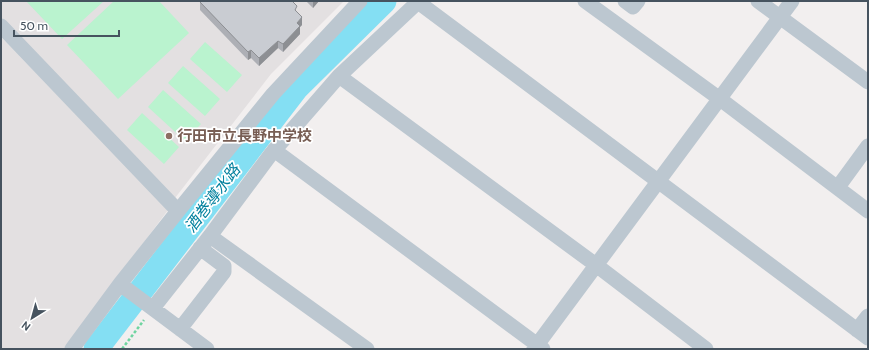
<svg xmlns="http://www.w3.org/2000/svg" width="869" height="350" font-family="Cabin,'Noto Sans JP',sans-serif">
  <rect width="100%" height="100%" fill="#f2efef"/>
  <path fill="#e3e0e1" d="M1 1H344L271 74 175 198 1 18Z
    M1 37 168 210 64 349H1Z"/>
  <path fill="#baf3cf" d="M26 1H104L62 39Z
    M114 1H159L189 33 118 99 67 45Z
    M205 42 242 75 227 92 190 59Z
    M183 66 220 99 205 116 168 83Z
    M163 90 201 124 185 141 148 107Z
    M142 113 179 147 164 164 127 130Z"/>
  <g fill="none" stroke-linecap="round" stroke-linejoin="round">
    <path stroke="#84dff3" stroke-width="25" d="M96 349 297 87 384 1"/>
    <path stroke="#6fd4a0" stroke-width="2.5" stroke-dasharray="3 2" stroke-linecap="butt" d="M122 349 144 320"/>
    <path stroke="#bcc7d0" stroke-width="15" d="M585 1 720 99 868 211
      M625 1 633 7 638 1
      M758 1 868 82
      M418 2 868 338
      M1 26 178 211 120 284 72 349
      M339 76 596 265 706 349
      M274 150 543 349
      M838 187 868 146
      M178 211 273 94 360 1
      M210 236 367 349
      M120 284 207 349
      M153 308 210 236 271 154 339 76 419 1
      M180 329 224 272V266L200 248
      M857 330 868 316
      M534 349 792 1"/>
  </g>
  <path fill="#adafb5" d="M199 1H292L302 25 300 27V34L283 52 278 48 259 66 251 58 248 60 200 10V2Z
    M306 1H319L313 8Z"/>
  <path fill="#8d8f93" d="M313 1H319L313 8Z
    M302 17V25L300 27V34L283 52V44L297 23Z
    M278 41V48L259 66V58Z
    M251 50V58L248 60V52Z"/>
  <path fill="#c9ccd2" stroke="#8d8f93" d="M201 1H292L297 6 295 10 302 17 297 23 300 26 283 44 278 41 259 58 251 50 248 52 200 2Z"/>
  <circle fill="#8d6e63" stroke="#fff" stroke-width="1.5" cx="169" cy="136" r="4"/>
  <g text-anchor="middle" stroke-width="3.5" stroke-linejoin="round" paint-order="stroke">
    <g font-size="15" font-weight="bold" fill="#785e54" stroke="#fff" text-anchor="start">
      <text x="177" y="141">行田市立長野中学校</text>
    </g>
    <g font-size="16" font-style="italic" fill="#03819e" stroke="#fff">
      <text transform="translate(212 198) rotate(-53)" y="6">酒巻導水路</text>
    </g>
  </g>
  <rect width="869" height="350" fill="none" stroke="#46535f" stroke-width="4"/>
  <g transform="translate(32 318) rotate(217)" stroke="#ffffff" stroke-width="3" paint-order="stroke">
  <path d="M0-3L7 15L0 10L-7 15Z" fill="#46535f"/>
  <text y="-6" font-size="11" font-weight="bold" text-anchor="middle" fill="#46535f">N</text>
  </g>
  <path d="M14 30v6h105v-6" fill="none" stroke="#46535f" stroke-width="2"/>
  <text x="20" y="30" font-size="12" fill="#46535f" stroke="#ffffff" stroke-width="3" paint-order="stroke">50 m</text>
</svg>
